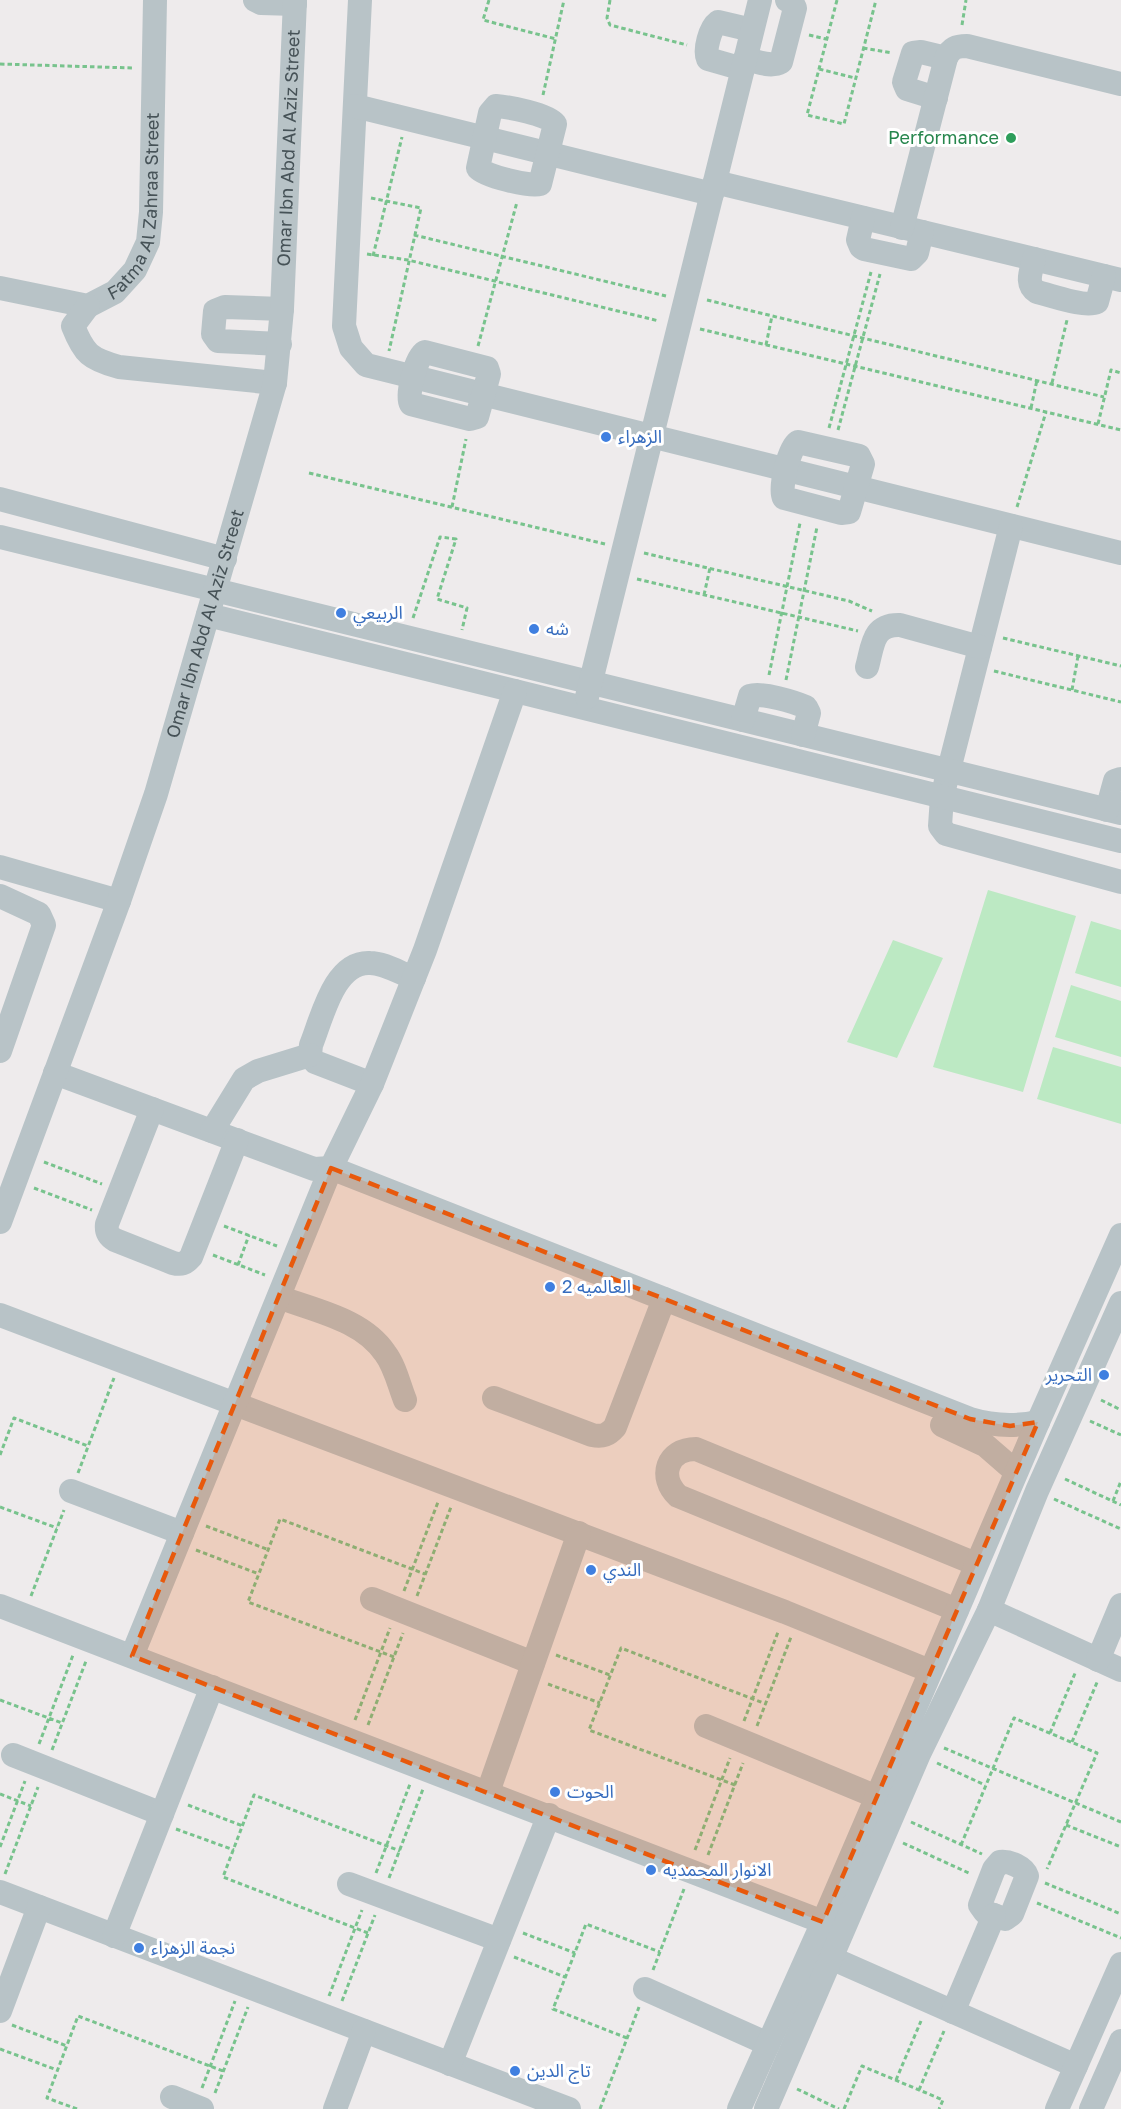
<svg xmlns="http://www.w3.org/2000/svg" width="1121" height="2109" font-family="'Golos Text','Noto Sans Arabic',sans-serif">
  <rect width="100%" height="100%" fill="#eeebec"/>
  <path fill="#bce9c3" d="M988 890 1076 916 1023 1092 933 1067Z
    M1091 921 1121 930V987L1075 973Z
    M893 940 943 958 897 1058 847 1042Z
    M1071 985 1121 1001V1057L1055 1037Z
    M1053 1047 1121 1067V1124L1037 1099Z"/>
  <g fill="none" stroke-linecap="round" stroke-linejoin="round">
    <path stroke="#78c38d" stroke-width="3" stroke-dasharray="4.5 3" stroke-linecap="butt" d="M489 0 483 20 556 39
      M610 0 607 18 610 25 687 45
      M837 0 807 115 844 124 876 0
      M962 25 966 0
      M809 35 826 39
      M863 48 892 53
      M0 64 133 68
      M819 69 855 78
      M543 95 564 0
      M371 198 421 208 389 351
      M414 235 666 296
      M367 254 408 260 659 321
      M373 256 402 137
      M707 300 1104 397
      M700 329 1121 430
      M766 345 772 316
      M478 346 517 202
      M1052 383 1067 320
      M1031 408 1037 380
      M1098 424 1111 370 1121 373
      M829 428 871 272
      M838 430 880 274
      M309 473 605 544
      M452 507 466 439
      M1017 507 1046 412
      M644 553 849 601 872 611
      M637 579 858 631
      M704 595 710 568
      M413 618 440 537 456 539 437 599 467 608 462 630
      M1003 638 1121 666
      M994 671 1121 702
      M769 675 800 523
      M786 680 817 527
      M1072 690 1078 656
      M44 1162 102 1184
      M34 1188 92 1210
      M224 1226 277 1246
      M213 1255 265 1275
      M238 1265 249 1235
      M1101 1400 1121 1410
      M1090 1421 1121 1435
      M0 1455 14 1418 88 1446
      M78 1473 114 1378
      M1065 1479 1121 1505
      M1054 1499 1121 1529
      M1113 1501 1121 1481
      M0 1507 57 1528
      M206 1526 269 1550
      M196 1550 259 1574
      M404 1591 438 1502
      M31 1596 64 1510
      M417 1596 451 1507
      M556 1655 610 1675
      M394 1657 248 1602 280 1519 425 1574
      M548 1684 600 1703
      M0 1700 62 1723
      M355 1720 390 1628
      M744 1721 778 1632
      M368 1725 403 1633
      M757 1726 791 1637
      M1050 1733 1076 1671
      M1072 1742 1098 1680
      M39 1744 73 1655
      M944 1748 1121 1822
      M52 1750 86 1661
      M937 1763 985 1785
      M735 1785 589 1730 621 1648 766 1704
      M0 1794 31 1806
      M188 1805 243 1826
      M911 1822 982 1854
      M1066 1825 1121 1847
      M176 1829 234 1850
      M903 1843 971 1874
      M961 1845 1014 1718 1097 1753 1047 1869
      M0 1847 25 1781
      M695 1850 730 1758
      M708 1855 743 1763
      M376 1873 410 1784
      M5 1874 38 1787
      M389 1878 423 1789
      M1045 1883 1121 1914
      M1037 1903 1121 1938
      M368 1933 223 1877 254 1795 400 1851
      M523 1933 575 1953
      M514 1957 565 1977
      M653 1970 684 1889
      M329 1996 362 1910
      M342 2001 375 1915
      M12 2025 67 2046
      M627 2038 553 2009 586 1924 660 1952
      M0 2049 57 2070
      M896 2080 921 2021
      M202 2088 235 2001
      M797 2089 839 2109
      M919 2090 944 2031
      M215 2093 248 2007
      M77 2109 47 2098 78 2016 223 2071
      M600 2109 639 2007
      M844 2109 862 2066 943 2100 939 2109"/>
    <g stroke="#b8c3c7" stroke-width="24">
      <path d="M255 0 261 3 295 4"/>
      <path d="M360 0 344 326 351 348 366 365 1121 553"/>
      <path d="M745 59C757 61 770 68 781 62L795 8 792 2 787 0"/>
      <path d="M743 69 708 59C704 50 710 28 718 22L752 30"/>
      <path d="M936 98 907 89 904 82 913 53 921 52 946 58"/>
      <path d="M355 106 712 194"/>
      <path d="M496 106C509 107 547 114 555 124L540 184C530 187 485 176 478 168L490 113Z"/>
      <path d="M715 182 1121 280"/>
      <path d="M863 218 858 240 861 247 864 249 911 259 917 253 922 232"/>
      <path d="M902 228 946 58C951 48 956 46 967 46L1121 84"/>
      <path d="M1034 259C1031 272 1025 284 1037 292 1051 295 1085 308 1097 302L1104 276"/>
      <path id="s1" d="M0 288 88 306 115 292 135 270 148 242 151 212 155 0"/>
      <path d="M88 306 73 326C84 354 90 359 119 367L275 383"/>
      <path d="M280 344 218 341 213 334 215 311 225 307 282 309"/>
      <path d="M425 352 487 368 489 374 477 417 470 419 411 404C406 395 416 357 425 352Z"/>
      <path d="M798 442 855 455 859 456 863 464 849 512 841 513 784 498C779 488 789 448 798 442Z"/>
      <path d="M0 499 225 559"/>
      <path d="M1011 526 942 797 940 826 946 834 1121 882"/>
      <path d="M0 537 1121 813"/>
      <path d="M208 615 1121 841"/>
      <path d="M867 667C873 646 872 624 900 625L980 647"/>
      <path d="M587 697 760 0"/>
      <path d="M743 720 750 696C762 692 794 702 806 707L809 713 803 735"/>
      <path d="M1107 810 1115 781 1121 779"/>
      <path d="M0 867 119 901"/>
      <path d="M0 896 39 914 44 925 0 1051"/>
      <path d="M55 1073 314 1169 331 1168 970 1419C993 1426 1014 1427 1038 1422"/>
      <path d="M372 1084 315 1062 310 1055 311 1045C322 1018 334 961 370 963 384 963 400 973 414 978"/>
      <path d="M152 1109 107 1224C106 1232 108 1236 115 1240L173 1263C181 1265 185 1264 191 1257L237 1140"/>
      <path d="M212 1131 244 1079 258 1071 310 1055"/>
      <path id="s2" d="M0 1222 119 901 156 794 275 383 282 309 295 0"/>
      <path d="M279 1297C315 1311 362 1319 385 1353 395 1366 399 1385 405 1400"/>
      <path d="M0 1315 785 1612 930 1671"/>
      <path d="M494 1398 592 1435C603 1437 608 1435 615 1427L664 1299"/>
      <path d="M942 1425 985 1445 1016 1472"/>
      <path d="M71 1491 182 1533"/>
      <path d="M372 1599 533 1663"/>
      <path d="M0 1606 823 1922"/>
      <path d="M957 1610 678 1496C658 1477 667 1449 696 1449L976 1564"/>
      <path d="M989 1610 1121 1670"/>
      <path d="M132 1656 331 1168 372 1084 425 950 515 691"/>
      <path d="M1098 1660 1121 1605"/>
      <path d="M706 1726 877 1797"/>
      <path d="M13 1755 162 1814"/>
      <path d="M488 1792 579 1533"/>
      <path d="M1000 1862C1010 1861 1024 1867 1027 1876L1012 1914 1005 1919 985 1912 980 1905 994 1869Z"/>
      <path d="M349 1884 499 1940"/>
      <path d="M0 1892 569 2109"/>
      <path d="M114 1936 212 1687"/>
      <path d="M831 1958 1076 2066"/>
      <path d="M645 1989 768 2044"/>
      <path d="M0 2011 39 1907"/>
      <path d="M953 2012 994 1915"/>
      <path d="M450 2064 549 1815"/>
      <path d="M172 2097 202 2109"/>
      <path d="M335 2109 364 2031"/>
      <path d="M739 2109 823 1922 1038 1422 1121 1235"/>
      <path d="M766 2109 919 1754 989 1610 1037 1491 1121 1303"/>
      <path d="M1057 2109 1121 1964"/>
      <path d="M1091 2109 1121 2041"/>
    </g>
  </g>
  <path fill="#e8590c" fill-opacity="0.2" stroke="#e8590c" stroke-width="4.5" stroke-dasharray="12 8" stroke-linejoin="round" d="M331 1168 970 1419 1010 1426 1038 1422 823 1922 132 1656Z"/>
  <circle fill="#2e9e5b" stroke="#fff" stroke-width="2" cx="1011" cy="138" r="6"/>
  <g fill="#3f7fe0" stroke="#fff" stroke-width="2">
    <circle cx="606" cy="437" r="6"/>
    <circle cx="341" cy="613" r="6"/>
    <circle cx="534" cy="629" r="6"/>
    <circle cx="550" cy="1287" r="6"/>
    <circle cx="1104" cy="1375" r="6"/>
    <circle cx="591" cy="1570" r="6"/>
    <circle cx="555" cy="1792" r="6"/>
    <circle cx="651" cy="1870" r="6"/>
    <circle cx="139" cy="1948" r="6"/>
    <circle cx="515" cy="2071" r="6"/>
  </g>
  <g text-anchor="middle" stroke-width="6" stroke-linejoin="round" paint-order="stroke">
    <g font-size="18" fill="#27864d" stroke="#fff" text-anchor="end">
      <text x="999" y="144">Performance</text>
    </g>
    <g font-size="18" fill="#465257" stroke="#fff">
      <text dy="6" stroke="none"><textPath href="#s2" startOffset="1119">Omar Ibn Abd Al Aziz Street</textPath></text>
      <text dy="6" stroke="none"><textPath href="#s1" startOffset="212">Fatma Al Zahraa Street</textPath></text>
      <text dy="6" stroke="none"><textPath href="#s2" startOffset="633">Omar Ibn Abd Al Aziz Street</textPath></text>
    </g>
    <g font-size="18" fill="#366cbe" stroke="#fff" text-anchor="start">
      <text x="618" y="443">الزهراء</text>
      <text x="353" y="619">الربيعي</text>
      <text x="546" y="635">شه</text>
      <text x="562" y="1293">العالميه 2</text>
      <text x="1092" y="1381" text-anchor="end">التحرير</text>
      <text x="603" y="1576">الندي</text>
      <text x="567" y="1798">الحوت</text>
      <text x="663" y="1876">الانوار المحمديه</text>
      <text x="151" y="1954">نجمة الزهراء</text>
      <text x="527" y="2077">تاج الدين</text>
    </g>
  </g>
</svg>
